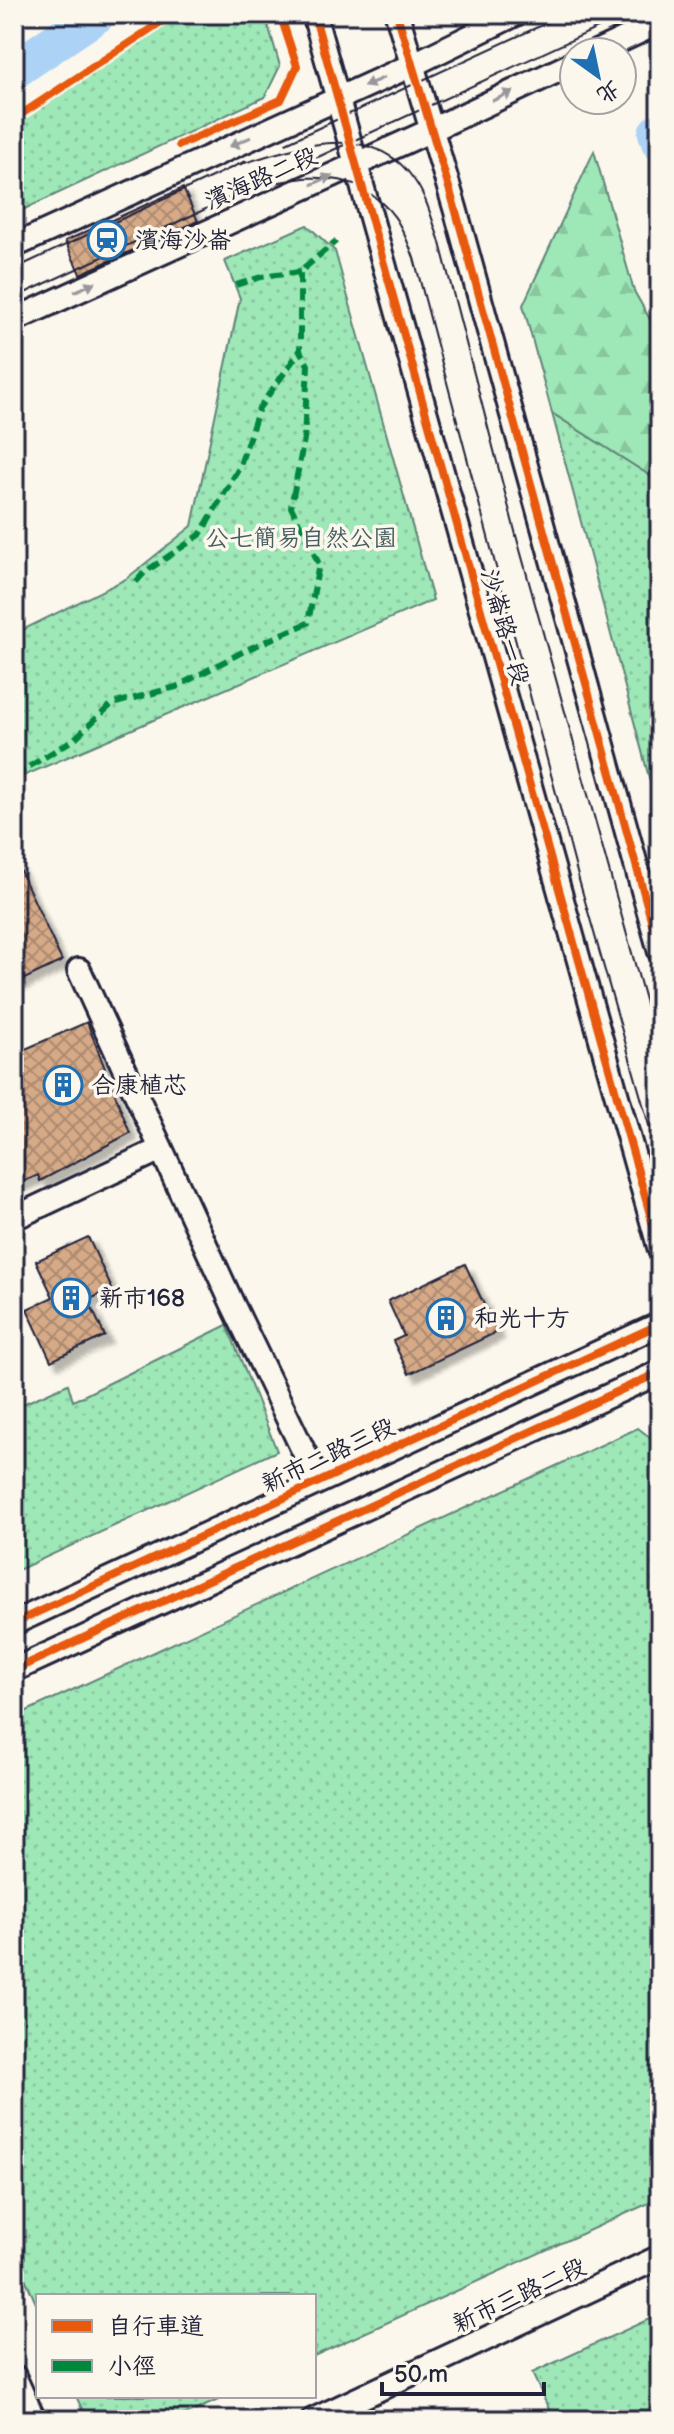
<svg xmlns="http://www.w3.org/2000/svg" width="674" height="2434" font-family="'Balsamiq Sans','LXGW WenKai TC',sans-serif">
  <defs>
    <pattern id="green-dots" width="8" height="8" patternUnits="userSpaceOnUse" patternTransform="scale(2)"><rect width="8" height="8" fill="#9ee7b7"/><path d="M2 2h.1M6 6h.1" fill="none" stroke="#88c69e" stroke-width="1.8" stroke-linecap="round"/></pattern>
    <pattern id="forest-firs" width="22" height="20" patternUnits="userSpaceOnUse" patternTransform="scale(2)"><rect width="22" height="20" fill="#9ee7b7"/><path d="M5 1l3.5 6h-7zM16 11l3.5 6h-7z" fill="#88c69e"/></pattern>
    <pattern id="building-cross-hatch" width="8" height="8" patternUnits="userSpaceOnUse" patternTransform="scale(2)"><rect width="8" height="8" fill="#d6aa87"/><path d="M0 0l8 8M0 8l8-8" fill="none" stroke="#ad8a70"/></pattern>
    <filter id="shadow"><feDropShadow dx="7" dy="7" stdDeviation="2" flood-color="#0004"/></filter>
  </defs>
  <rect width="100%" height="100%" fill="#fbf7ec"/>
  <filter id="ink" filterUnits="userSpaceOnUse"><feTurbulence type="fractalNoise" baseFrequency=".0125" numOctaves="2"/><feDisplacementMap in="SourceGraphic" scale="16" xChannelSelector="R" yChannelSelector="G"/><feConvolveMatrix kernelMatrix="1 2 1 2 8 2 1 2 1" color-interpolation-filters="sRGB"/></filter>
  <g filter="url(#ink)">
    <path fill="url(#green-dots)" stroke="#608479" stroke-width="2" d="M179 14H265L280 66 265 97 14 214V125Z
      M307 225 335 251 433 600 14 780V634L126 579 192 526 240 298 225 261Z
      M552 413 660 482V819Z
      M227 1325 277 1451 14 1572V1408L68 1384 73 1401Z
      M638 1428 660 1445V2198L314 2356V2296H38V2308L14 2253V1717Z
      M660 2314V2420H554L532 2373Z
      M76 2396H227L174 2420H87Z"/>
    <path fill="url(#forest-firs)" stroke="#608479" stroke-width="2" d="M594 151 634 291 660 337V482L552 413 523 305Z"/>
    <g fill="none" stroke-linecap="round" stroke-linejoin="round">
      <path stroke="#acd2f5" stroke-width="38" d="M14 70 97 14
        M657 133 660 142"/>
    </g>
    <path fill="url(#building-cross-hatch)" stroke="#22223b" stroke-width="2" filter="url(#shadow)" d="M183 188 198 221 80 274 65 241Z
      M14 857 62 961 14 984Z
      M87 1022 130 1133 40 1181 38 1175 14 1186V1054Z
      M88 1237 112 1289 88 1300 105 1336 51 1361 27 1309 53 1297 36 1261Z
      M465 1264 497 1332 409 1374 393 1341 404 1336 388 1301Z"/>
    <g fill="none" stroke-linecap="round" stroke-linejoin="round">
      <g stroke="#22223b" stroke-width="28">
        <path id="minor" d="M314 14 660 1250
          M397 14 455 208 660 952
          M596 52 660 22
          M14 246 412 65 516 14
          M14 320 425 133 574 63
          M79 970 233 1305 318 1481
          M14 1218 161 1149
          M14 1623 660 1324
          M14 1670 660 1372
          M14 2376 34 2420
          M313 2420 660 2257"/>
      </g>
      <use href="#minor" stroke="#fbf7ec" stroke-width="22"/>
      <path stroke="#22223b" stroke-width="2" d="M286 143 566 14
        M238 165C296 147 374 119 415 181 427 198 432 220 439 239L517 539 660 1054
        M279 175 628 14
        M243 191C288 180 319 169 365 188L360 187C393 207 401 223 414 258L579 880 660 1164
        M14 269 246 161
        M14 298 253 187"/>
      <path stroke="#00873e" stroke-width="6" stroke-dasharray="12 6" stroke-linecap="butt" d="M236 285 261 277 300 272
        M136 582 145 572 200 535 239 468 259 408 300 351
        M14 776 74 739 112 704 176 687 248 649 308 623 319 564 291 507 304 439 308 365 300 351V272L336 241"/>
      <g stroke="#fbf7ec" stroke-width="13">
        <path id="cycleway" d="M314 14 660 1250
          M397 14 455 208 660 952
          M14 119 173 14
          M179 145 281 100 297 66 280 14
          M14 1623 660 1324
          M14 1670 660 1372"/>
      </g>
      <use href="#cycleway" stroke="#e8590c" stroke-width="8"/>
    </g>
    <defs><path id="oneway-solid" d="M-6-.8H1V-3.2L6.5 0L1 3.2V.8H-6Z" transform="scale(2)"/></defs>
    <g fill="#99979c">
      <use href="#oneway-solid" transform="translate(374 82) rotate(156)"/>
      <use href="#oneway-solid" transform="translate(503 96) rotate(-25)"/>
      <use href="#oneway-solid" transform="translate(240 142) rotate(156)"/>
      <use href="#oneway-solid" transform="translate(322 180) rotate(-24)"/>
      <use href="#oneway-solid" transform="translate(85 287) rotate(-25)"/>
    </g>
  </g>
  <defs>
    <g id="station-ring" transform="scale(2)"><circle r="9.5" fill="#fbf7ec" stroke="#1f6fb2" stroke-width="1.5"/><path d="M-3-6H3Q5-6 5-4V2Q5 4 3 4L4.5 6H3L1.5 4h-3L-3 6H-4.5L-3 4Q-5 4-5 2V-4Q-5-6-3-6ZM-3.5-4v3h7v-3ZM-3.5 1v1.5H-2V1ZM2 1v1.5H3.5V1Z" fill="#1f6fb2"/></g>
    <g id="building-ring" transform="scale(2)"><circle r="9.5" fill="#fbf7ec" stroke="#1f6fb2" stroke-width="1.5"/><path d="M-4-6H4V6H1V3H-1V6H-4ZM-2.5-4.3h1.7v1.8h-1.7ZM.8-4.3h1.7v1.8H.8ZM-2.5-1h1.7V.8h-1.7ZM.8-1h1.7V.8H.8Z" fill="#1f6fb2"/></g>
  </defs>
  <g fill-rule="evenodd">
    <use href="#station-ring" x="107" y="240"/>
    <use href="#building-ring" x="63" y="1085"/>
    <use href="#building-ring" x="71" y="1298"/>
    <use href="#building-ring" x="446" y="1318"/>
  </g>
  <g text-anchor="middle" stroke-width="7" stroke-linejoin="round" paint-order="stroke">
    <g font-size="24" fill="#22223b" stroke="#fbf7ec">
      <text transform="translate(261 178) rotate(-24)" y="8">濱海路二段</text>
      <text transform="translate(505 627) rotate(74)" y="8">沙崙路一段</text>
      <text transform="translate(328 1455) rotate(-25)" y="8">新市二路三段</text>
      <text transform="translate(519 2295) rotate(-25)" y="8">新市三路二段</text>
    </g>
    <g font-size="24" fill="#22223b" stroke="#fbf7ec" text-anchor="start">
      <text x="135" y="248">濱海沙崙</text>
      <text x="91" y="1093">合康植芯</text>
      <text x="99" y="1306">新市168</text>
      <text x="474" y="1326">和光十方</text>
    </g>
    <g font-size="24" fill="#475d60" stroke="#fbf7ec">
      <text x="301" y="546">公七簡易自然公園</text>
    </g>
  </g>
  <rect width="674" height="2434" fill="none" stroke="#fbf7ec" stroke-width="48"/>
  <rect x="24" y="24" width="626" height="2386" fill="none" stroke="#22223b" stroke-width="3" filter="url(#ink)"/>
  <rect x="36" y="2294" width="280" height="104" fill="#fbf7ec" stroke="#a4a2a5" stroke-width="2"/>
  <rect x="52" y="2320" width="40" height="12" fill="#e8590c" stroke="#a4a2a5" stroke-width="2"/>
  <text x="108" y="2334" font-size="24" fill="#22223b">自行車道</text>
  <rect x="52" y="2360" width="40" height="12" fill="#00873e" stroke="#a4a2a5" stroke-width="2"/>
  <text x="108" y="2374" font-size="24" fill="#22223b">小徑</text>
  <g transform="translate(598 76) rotate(147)"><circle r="38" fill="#fbf7ec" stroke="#a4a2a5" stroke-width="2"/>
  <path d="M0-6L14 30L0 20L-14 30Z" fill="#1f6fb2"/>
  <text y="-12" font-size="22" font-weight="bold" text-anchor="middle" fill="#22223b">北</text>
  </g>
  <path d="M382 2382v12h162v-12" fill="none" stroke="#22223b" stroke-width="4"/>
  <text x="394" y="2382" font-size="24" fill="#22223b" stroke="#fbf7ec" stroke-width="6" paint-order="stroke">50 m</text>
</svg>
